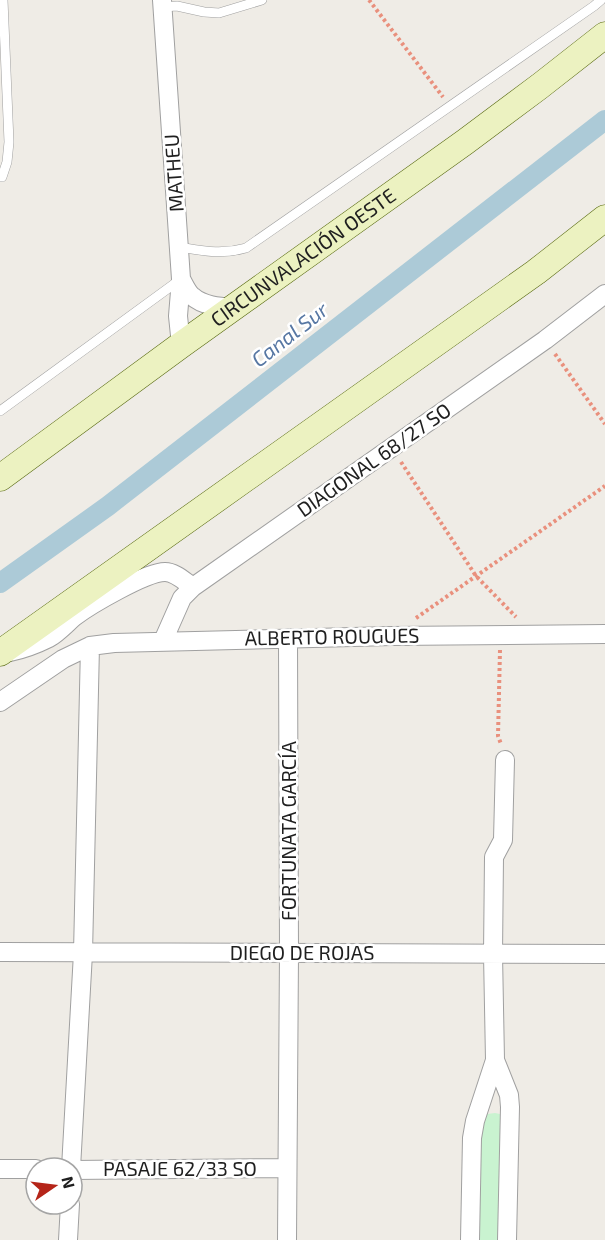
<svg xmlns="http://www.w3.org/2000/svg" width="605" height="1240" font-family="'Exo 2',sans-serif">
  <rect width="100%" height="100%" fill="#efece6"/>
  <path fill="#c9f3d0" d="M495 1113 500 1114 501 1126 500 1240H478L481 1120 487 1114Z"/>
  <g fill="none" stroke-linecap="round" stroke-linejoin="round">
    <path stroke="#accad7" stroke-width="20" d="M0 583 108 506 605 120"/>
    <g stroke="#a0a0a0" stroke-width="10">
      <path id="service" d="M162 7 177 6 204 12 219 13 262 0
        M0 177H2L7 162 9 142 3 0
        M179 247C204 251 221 255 246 248L594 6 601 0
        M0 411 181 279"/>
    </g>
    <g stroke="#a0a0a0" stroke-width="20">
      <path id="minor" d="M162 0 181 279 178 316 181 345
        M181 279C184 284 187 292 192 296 203 306 220 307 234 308
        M163 641 182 598 193 587 545 340 605 294
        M10 652C24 649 37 644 49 638 58 633 66 624 74 617 90 605 146 572 165 572 175 572 184 581 193 587
        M0 702 63 659 90 646 114 643 392 636 605 634
        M505 760 503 840 494 857 493 954 495 1060 509 1095 510 1107 507 1240
        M0 952 605 954
        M71 1168 83 953 90 646
        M0 1169H36
        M72 1170 287 1168
        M68 1240 70 1204
        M287 1240 289 953 288 638
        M470 1240 472 1138 475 1121 495 1060"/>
    </g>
    <g stroke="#596a12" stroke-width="27">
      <g id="secondary">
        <path id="s1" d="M0 478 181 345 465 142 540 86 605 35"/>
        <path d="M0 653 536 272 605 218"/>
      </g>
    </g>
    <path stroke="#e9907d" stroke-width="4" stroke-dasharray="3 3" stroke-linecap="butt" d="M369 0 443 97
      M555 354 605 424
      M401 462 476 576 516 617
      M416 618 605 486
      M500 650 498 736 501 744"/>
    <use href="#service" stroke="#fff" stroke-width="9"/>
    <use href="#minor" stroke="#fff" stroke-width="18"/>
    <use href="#secondary" stroke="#ecf2c1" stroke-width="26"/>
  </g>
  <g text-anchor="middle" stroke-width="5" stroke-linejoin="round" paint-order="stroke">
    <g font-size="20" fill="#1f1f1f" stroke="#fff">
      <text transform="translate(174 173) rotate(-94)" y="7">MATHEU</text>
      <text dy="7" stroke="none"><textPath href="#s1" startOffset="375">CIRCUNVALACIÓN OESTE</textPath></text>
      <text transform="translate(374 460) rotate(-35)" y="7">DIAGONAL 68/27 SO</text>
      <text transform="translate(332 637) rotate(-1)" y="7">ALBERTO ROUGUES</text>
      <text transform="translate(289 831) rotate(-90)" y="7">FORTUNATA GARCÍA</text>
      <text x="302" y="960">DIEGO DE ROJAS</text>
      <text x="180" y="1176">PASAJE 62/33 SO</text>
    </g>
    <g font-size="21" font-style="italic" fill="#5777a3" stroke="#fff">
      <text transform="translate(290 335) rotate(-38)" y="7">Canal Sur</text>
    </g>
  </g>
  <g transform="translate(54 1186) rotate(76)"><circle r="28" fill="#ffffff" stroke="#a5a5a5" stroke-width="1.5"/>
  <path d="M0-4.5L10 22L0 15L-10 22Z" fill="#b52519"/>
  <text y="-9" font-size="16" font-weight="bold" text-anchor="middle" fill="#1f1f1f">N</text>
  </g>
</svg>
